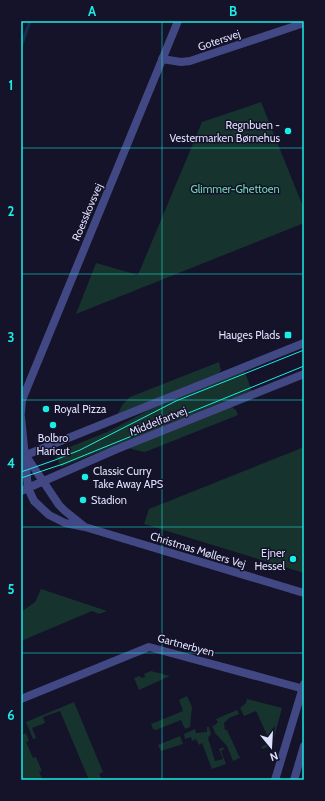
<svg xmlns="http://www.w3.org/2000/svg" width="325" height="801" font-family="Cabin,sans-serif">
  <rect width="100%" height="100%" fill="#141329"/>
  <path fill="#17332e" d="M261 102 304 209V223L76 314 96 263 138 275 202 122Z
    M219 362 221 370 219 373 117 415 123 404 130 397Z
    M244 370 252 391 61 467 55 453 107 432 149 410Z
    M231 406 236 410 238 415 145 452 127 448Z
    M304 447V573L144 524 149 509Z
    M41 589 107 611 99 614 92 611 21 641V612L35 602Z
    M151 671 170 676 139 690 134 678 139 676 142 678 145 677 144 674Z
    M187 696 192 707 190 727 185 729 181 720 156 730 153 729 151 724 183 711 179 700Z
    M247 699 282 708 272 745 263 749 261 747 269 743 268 737 256 711 244 716 240 708 246 703Z
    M74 702 103 772 99 774 102 780H96L95 778 94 780H89L60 711 43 717 45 723 32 728 36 738 33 739 26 722Z
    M237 710 239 714 229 718 224 723 225 730H227L240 758 233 761 227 746 215 733 212 725 214 726 218 722 216 719Z
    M207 727H209L211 734 208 738 215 761 223 759 219 749 223 747 224 749 221 751 226 764 212 769 202 743 199 745 196 739 192 741 191 737 185 739 184 734 195 729 196 733 207 732Z
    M26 733 29 741 26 742 33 758 36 757 42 771 39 772 43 780H21V735Z
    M180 736 183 744 161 751 158 745Z"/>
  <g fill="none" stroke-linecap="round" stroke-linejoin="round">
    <path stroke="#122d49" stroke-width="3.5" d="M21 46 30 21"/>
    <path stroke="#424884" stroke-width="8" d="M162 59 181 62 190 61 304 23
      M21 699 149 647 304 689"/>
    <path stroke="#424884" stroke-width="8" d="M21 413 22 400 178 21
      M21 417 28 488 34 501 49 515 65 523 85 527 304 593
      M26 456 59 505 65 511 85 527
      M21 457 304 343
      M21 491 117 449 304 374
      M275 780 304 684
      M294 780 304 746"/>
    <path stroke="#1aece6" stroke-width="1" d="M21 472 55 460 80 450 176 401 304 350
      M21 478 63 464 304 366"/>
  </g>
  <path fill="none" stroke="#1aece6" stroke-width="1" stroke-opacity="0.55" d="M162 21V780M21 148H304M21 274H304M21 400H304M21 527H304M21 653H304"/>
  <g fill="#1aece6" stroke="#141329" stroke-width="1.5">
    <circle cx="288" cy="131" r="4"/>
    <rect x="284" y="331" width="8" height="8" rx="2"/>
    <circle cx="46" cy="409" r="4"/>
    <circle cx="53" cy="425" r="4"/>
    <circle cx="85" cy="477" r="4"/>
    <circle cx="83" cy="500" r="4"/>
    <circle cx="293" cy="559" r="4"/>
  </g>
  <g text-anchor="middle" stroke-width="3" stroke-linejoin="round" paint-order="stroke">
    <g font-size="11" fill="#dedffc" stroke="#141329">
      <text transform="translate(219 40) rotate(-19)" y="4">Gotersvej</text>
      <text transform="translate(87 212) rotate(-67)" y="4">Roesskovsvej</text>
      <text transform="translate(158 421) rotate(-22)" y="4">Middelfartvej</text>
      <text transform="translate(198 550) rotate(17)" y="4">Christmas Møllers Vej</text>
      <text transform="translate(186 645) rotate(15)" y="4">Gartnerbyen</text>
    </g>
    <g font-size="11" fill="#dedffc" stroke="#141329" text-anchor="end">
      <text x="280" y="129">Regnbuen -<tspan x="280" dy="13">Vestermarken Børnehus</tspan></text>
      <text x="280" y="339">Hauges Plads</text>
      <text x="54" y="413" text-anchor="start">Royal Pizza</text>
      <text x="53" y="442" text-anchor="middle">Bolbro<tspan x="53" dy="13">Haricut</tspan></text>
      <text x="93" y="475" text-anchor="start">Classic Curry<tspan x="93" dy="13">Take Away APS</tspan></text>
      <text x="91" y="504" text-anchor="start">Stadion</text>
      <text x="285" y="557">Ejner<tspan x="285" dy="13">Hessel</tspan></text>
    </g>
    <g font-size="11" fill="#6fd8b0" stroke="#141329">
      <text x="235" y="193">Glimmer-Ghettoen</text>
    </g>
  </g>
  <rect width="325" height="801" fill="none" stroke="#141329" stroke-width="44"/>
  <g transform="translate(271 747) rotate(162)" stroke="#141329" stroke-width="3" paint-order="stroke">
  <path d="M0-3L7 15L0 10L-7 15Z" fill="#dedffc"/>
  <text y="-6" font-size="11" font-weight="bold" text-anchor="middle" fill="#dedffc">N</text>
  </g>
  <rect x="22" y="22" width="281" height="757" fill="none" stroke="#1aece6" stroke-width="1.5"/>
  <g font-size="13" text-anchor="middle" font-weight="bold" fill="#1aece6">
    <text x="92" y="16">A</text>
    <text x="233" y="16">B</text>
    <text x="11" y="90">1</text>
    <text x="11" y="216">2</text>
    <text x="11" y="342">3</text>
    <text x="11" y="468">4</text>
    <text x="11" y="594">5</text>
    <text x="11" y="720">6</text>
  </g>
</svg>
